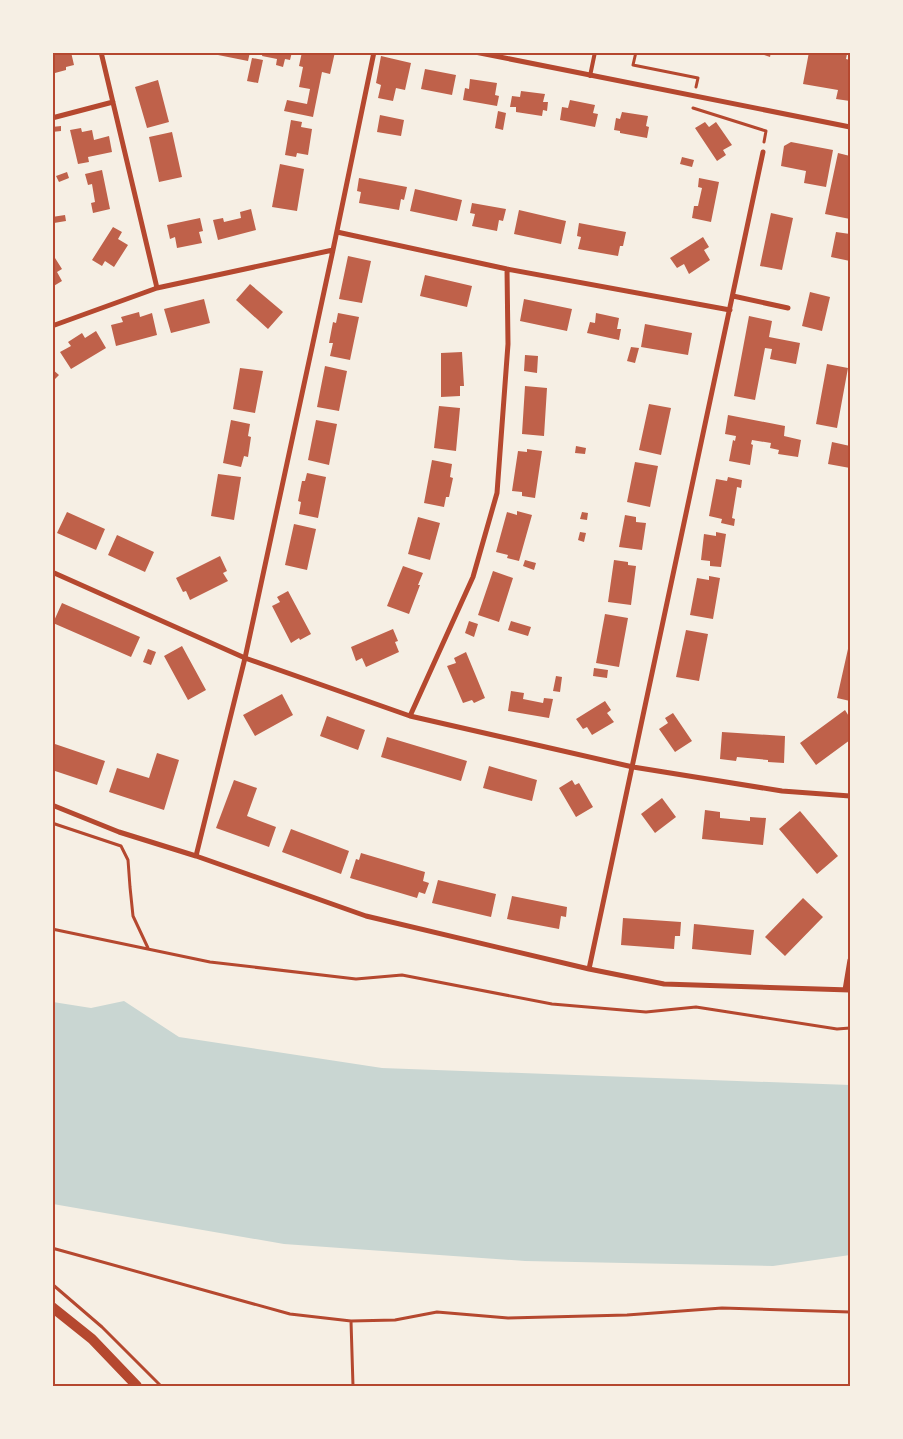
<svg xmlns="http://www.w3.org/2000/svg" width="903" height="1439" font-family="'DejaVu Sans',sans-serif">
  <rect width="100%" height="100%" fill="#f6efe4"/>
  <path fill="#c9d6d2" d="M124 1001 179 1037 382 1068 850 1085V1255L773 1266 525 1261 284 1244 53 1204V1002L91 1008Z"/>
  <path fill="#bf614a" d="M52 52H71L74 65 66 67V70L55 73 52 64Z
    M219 52H250L248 61 218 55Z
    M263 52H292L290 60 285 59 283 67 276 65 277 59 262 56Z
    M302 52H335L330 74 322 72 313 117 284 111 287 100 307 104 310 89 299 87 303 67 299 66Z
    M756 52H771L770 57Z
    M809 52 847 54 846 59 850 60V101L836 99 838 90 803 84Z
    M381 56 411 63 405 90 396 88 393 101 378 98 381 85 376 83Z
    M252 58 263 60 258 83 247 81Z
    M425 69 456 75 452 95 421 89Z
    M470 79 497 83 495 95 499 96 497 106 463 100 465 88 469 89Z
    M158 80 169 122 147 128 135 87Z
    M521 91 545 94 543 102H548L547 111 543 110 542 116 516 112V107H510L512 96 520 97Z
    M570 100 595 105 593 113 598 114 595 127 560 120 562 107 568 108Z
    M498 111 506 113 503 130 495 128Z
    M622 112 648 116 646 126 649 127 647 138 620 133V131L614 130 616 118 620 119Z
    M380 115 404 120 401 136 377 132Z
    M291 120 302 122 301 127 312 129 308 155 297 153 296 157 285 155Z
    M705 122 709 127 716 122 732 145 723 150 726 155 717 161 695 128Z
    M61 126V131L52 132V127Z
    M81 128 82 132 92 130 94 140 109 136 112 152 88 157 89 162 78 164 70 130Z
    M172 132 182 177 159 182 149 137Z
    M791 142 833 150 826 187 804 183 806 171 781 166 784 146Z
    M838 153 850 156V219L825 214Z
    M682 157 694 160 692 167 680 164Z
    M280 164 304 169 297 211 272 207Z
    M102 170 110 209 93 213 91 203 95 202 92 184 88 185 85 174Z
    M67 172 69 178 59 182 56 176Z
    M359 178 407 187 404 200 401 199 399 210 359 203 361 192 357 191Z
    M699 178 719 182 711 222 692 218 694 206H698L702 188 698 187Z
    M415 189 462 200 457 221 410 211Z
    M472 203 506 209 503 221 499 220 497 231 472 226 475 214 470 213Z
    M251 209 256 230 218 240 213 220 223 218 224 222 241 218 240 212Z
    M519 210 566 221 561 244 514 234Z
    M771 213 793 218 782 270 760 266Z
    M65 215 66 221 54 223 52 217Z
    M200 218 203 231 199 232 202 243 177 248 175 237 170 239 167 225Z
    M579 223 626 232 623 246H620L618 256 578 249 581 237 577 236Z
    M113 227 122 232 118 239 128 245 114 267 105 261 102 266 92 260Z
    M836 232 850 234V261L831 257Z
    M703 237 709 247 704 250 710 260 689 274 684 264 677 268 670 258Z
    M348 256 371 261 362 303 339 299Z
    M55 258 62 269 57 272 62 281 52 287V259Z
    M425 275 472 286 467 307 420 296Z
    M250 284 283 312 268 329 236 300Z
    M810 292 830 297 822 331 802 326Z
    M204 299 210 323 171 333 164 309Z
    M524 299 572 309 567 331 520 321Z
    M139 312 140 317 152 313 157 335 116 346 111 325 123 322 121 317Z
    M338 313 359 317 350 360 330 356 333 343H329L333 322 336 323Z
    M596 313 619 318 617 329H621L619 340 587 333 590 322 595 323Z
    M749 316 772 321 769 337 800 343 796 364 770 359 772 349 765 348 755 400 734 396Z
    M645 324 692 333 688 355 641 347Z
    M96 331 106 348 71 369 60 352 71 346 68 342 82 333 85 338Z
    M631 347 639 348 635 363 627 361Z
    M462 352 464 386H460V396L441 397V353Z
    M525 355 538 356 537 373 524 371Z
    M827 364 848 368 837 428 816 424Z
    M325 366 347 371 339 411 317 407Z
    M240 368 263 371 255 413 233 409Z
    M52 369 59 375 52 382Z
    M525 386 547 388 544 436 522 434Z
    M649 404 671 408 661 455 639 450Z
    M439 406 460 408 456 451 434 448Z
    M728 415 785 426 784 436 801 440 798 457 778 454 779 450 770 448 771 443 752 440 751 444 753 445 750 465 729 461 733 440 735 441 736 436 725 434Z
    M231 420 250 424 248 436 251 437 248 457 244 456 241 467 223 463Z
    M316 420 337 424 329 465 308 460Z
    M832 442 850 446V468L828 464Z
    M576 446 586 448 585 454 575 453Z
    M527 449 542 451 535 498 522 496V492L512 491 518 451 527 452Z
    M432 460 452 464 450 477 453 478 449 497H446L444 507 424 503Z
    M635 462 658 466 650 507 627 502Z
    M307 473 326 477 318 518 299 514 301 502 298 501 302 481H305Z
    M218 474 241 477 234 520 211 516Z
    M728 477 742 480 741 488 737 487 732 518 735 519 734 526 721 523 722 519 709 516 716 479 727 481Z
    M517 511 532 515 519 561 507 558 508 555 496 552 507 512 517 515Z
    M67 512 105 529 96 550 57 533Z
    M582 512 588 513 587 520 580 519Z
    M625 515 636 517V522L646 523 642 550 619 547Z
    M418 517 440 523 430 560 408 554Z
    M294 524 316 529 307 570 285 565Z
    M580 532 586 533 584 542 578 540Z
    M716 532 726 534 721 567 710 566V561L701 560 704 534 716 536Z
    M117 535 154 552 145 572 108 555Z
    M220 556 227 571 223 573 228 581 190 600 186 591 183 592 176 578Z
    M525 560 536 563 534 570 523 566Z
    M614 560 628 562V565L636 566 631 605 608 602Z
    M403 566 423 573 418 585H420L409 614 387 606Z
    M493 571 513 578 499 622 478 615Z
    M709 576 720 578 713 619 690 615 697 578 709 580Z
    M288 591 311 634 300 640 299 638 291 643 272 606 280 602 277 597Z
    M62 603 140 637 131 657 53 623Z
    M605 614 628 618 619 667 596 663Z
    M469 621 478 624 474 637 465 633Z
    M511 621 531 627 528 636 508 630Z
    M393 629 398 641 395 642 399 652 366 667 362 658 356 661 351 647Z
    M686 630 708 634 699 681 676 677Z
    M850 640V701L837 698Z
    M182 646 206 690 188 700 164 656Z
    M148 649 156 652 151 665 143 662Z
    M466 652 485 698 474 703 472 700 463 703 447 666 456 663 454 658Z
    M594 668 608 670 607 678 593 676Z
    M556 676 562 677 560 692 553 691Z
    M511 691 524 693 523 699 543 703 544 698 553 699 549 718 508 711Z
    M282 694 293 715 255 736 243 715Z
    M605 701 611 710 607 713 614 722 592 735 587 727 583 729 576 719Z
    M845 710 850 718V740L816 765 800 743Z
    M673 713 692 741 675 752 659 729 668 723 665 718Z
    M327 716 365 730 358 750 320 736Z
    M722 732 785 736 784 763 768 762V760L737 757 736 761 720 759Z
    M387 737 467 761 461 781 381 757Z
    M52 743 105 761 97 785 52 770Z
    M157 753 179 760 164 810 109 792 117 768 149 778Z
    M489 766 537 780 532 801 483 788Z
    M234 780 257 788 247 816 276 827 269 847 216 828Z
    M572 780 575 785 579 783 593 807 576 817 559 788Z
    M662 798 676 817 655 833 641 814Z
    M705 810 720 812V818L750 821V817L766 818 763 845 702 839Z
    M800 811 838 856 817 874 779 829Z
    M291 829 349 851 341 874 282 852Z
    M361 853 425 872 423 881 429 883 425 894 419 892 417 898 350 878 356 859 359 860Z
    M438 880 496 894 491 917 432 903Z
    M512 896 567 907 566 917 561 916 559 929 507 919Z
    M803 898 823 917 785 956 765 937Z
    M623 918 681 922 680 936H675L674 949 621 945Z
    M694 924 754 930 751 955 692 949Z"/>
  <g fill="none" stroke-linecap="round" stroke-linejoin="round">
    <path stroke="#b5482f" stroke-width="3" d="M636 52 633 65 698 78 696 87
      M693 108 766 131 764 142
      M52 823 121 846 128 860 130 887 133 916 148 948
      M52 929 210 962 356 979 402 975 552 1004 646 1012 696 1007 837 1029 850 1028
      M52 1248 290 1314 351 1321 353 1386
      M52 1284 102 1327 161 1386
      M351 1321 395 1320 437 1312 508 1318 627 1315 722 1308 850 1312"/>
    <path stroke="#b5482f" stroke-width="4" d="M590 76 595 52"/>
    <path stroke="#b5482f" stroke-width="5" d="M101 52 157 288
      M475 52 850 127
      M52 118 113 102
      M337 232 507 269 730 310
      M733 296 788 308
      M52 326 157 288 333 250
      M52 572 245 658 410 716 633 767 782 791 850 796
      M410 716 473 577 497 493 508 344 507 269
      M52 805 119 832 196 856 366 916 589 969 664 984 850 990
      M196 856 245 658 333 250 374 52
      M589 969 763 152
      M845 990 850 960"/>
    <path stroke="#b5482f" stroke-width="10" d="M52 1307 92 1339 137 1386"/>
  </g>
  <rect width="903" height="1439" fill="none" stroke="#f6efe4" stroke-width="108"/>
  <rect x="54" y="54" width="795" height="1331" fill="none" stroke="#b5482f" stroke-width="2"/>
</svg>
